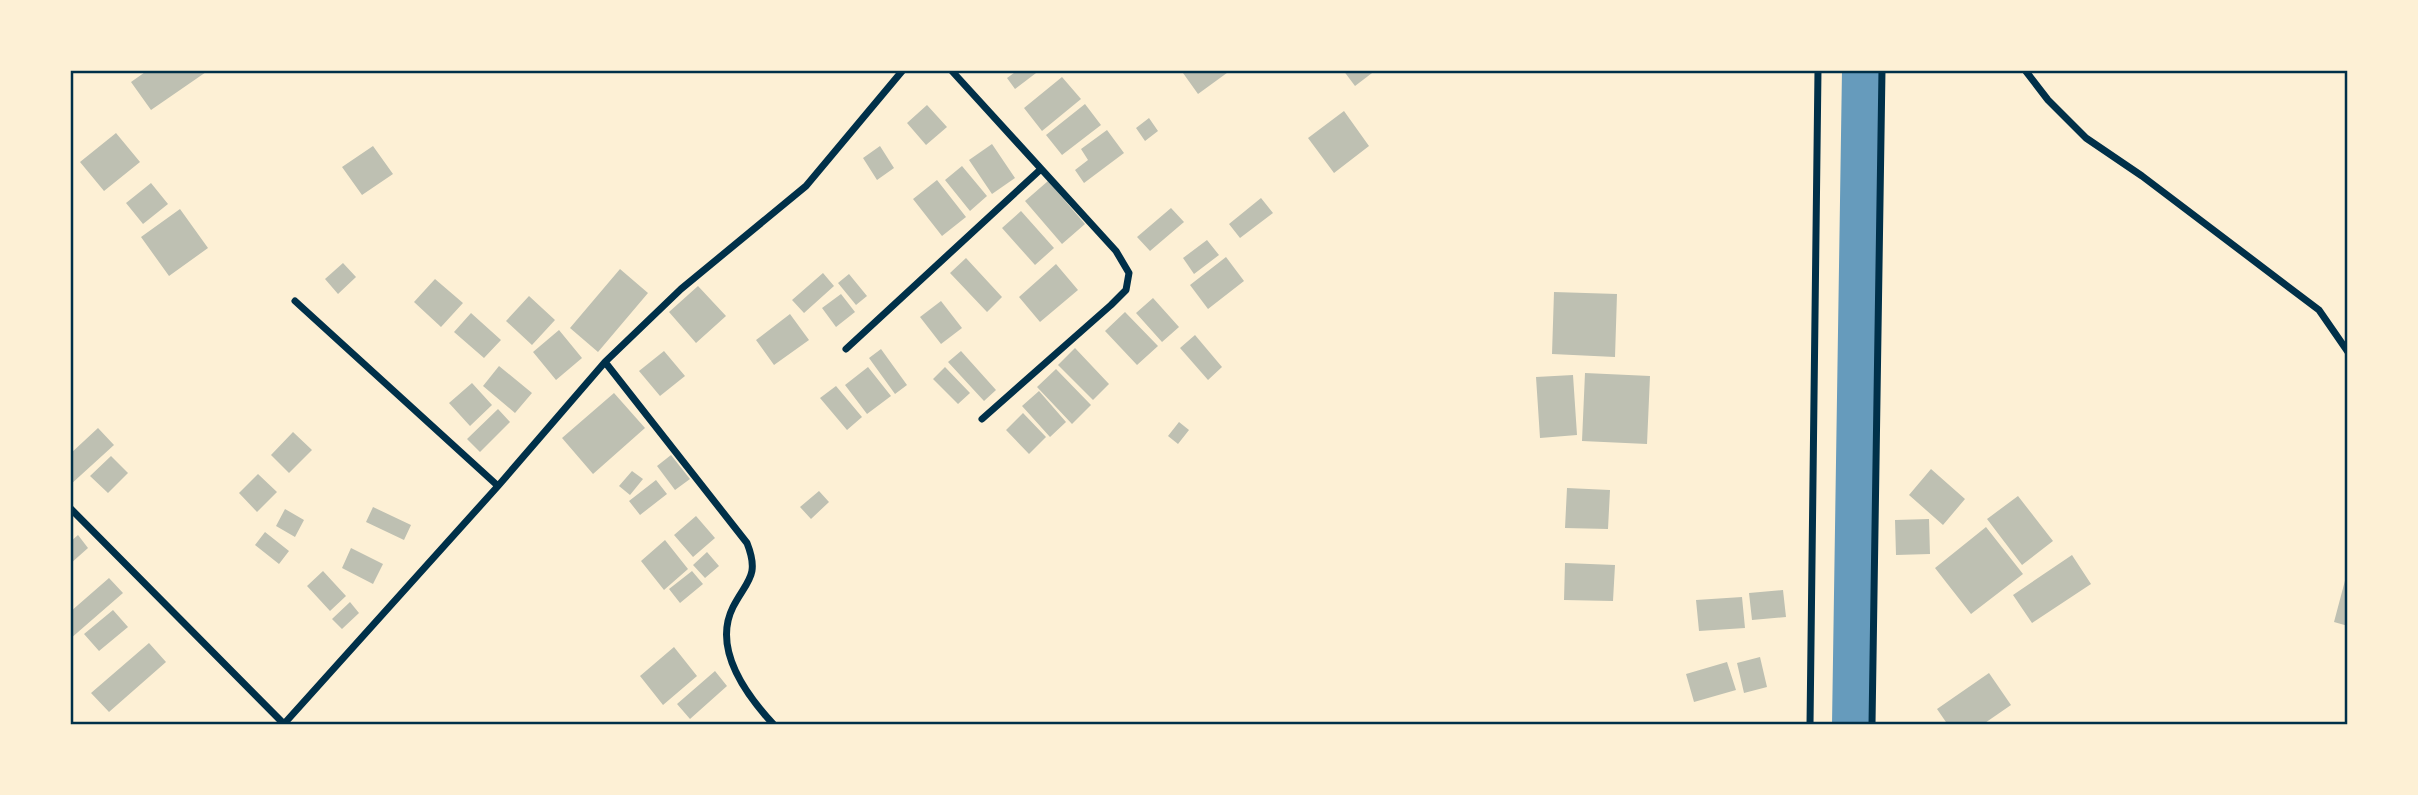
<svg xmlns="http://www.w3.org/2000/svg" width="2418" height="795" font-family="'PT Sans Narrow',sans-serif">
  <rect width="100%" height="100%" fill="#fdf0d5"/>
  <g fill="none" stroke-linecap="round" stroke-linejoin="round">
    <path stroke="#669bbc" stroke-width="40" d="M1852 725 1862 70"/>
  </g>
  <path fill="#bec0b2" d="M148 70H209L151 110 131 82Z
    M1018 70H1040L1015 89 1007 78Z
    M1187 70H1231L1198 94 1183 73Z
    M1343 70H1376L1355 86Z
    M1062 77 1081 99 1042 131 1024 108Z
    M1085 104 1101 125 1062 155 1046 135Z
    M927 105 947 127 926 145 907 123Z
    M1344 111 1369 146 1334 173 1308 138Z
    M1149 118 1158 131 1145 141 1136 128Z
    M1107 130 1124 153 1084 183 1075 170 1088 160 1081 149Z
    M116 133 140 162 104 191 80 162Z
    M992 144 1015 178 992 194 969 160Z
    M373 146 393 174 362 195 342 167Z
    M880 146 894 168 877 180 863 158Z
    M962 166 987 196 970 211 945 180Z
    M937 180 966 217 942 236 913 199Z
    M1048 181 1085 224 1062 244 1025 201Z
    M151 183 168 204 143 224 126 203Z
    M1261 198 1273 213 1240 238 1229 224Z
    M1171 208 1184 222 1150 251 1137 237Z
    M180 209 208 248 169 276 141 237Z
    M1021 211 1054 248 1035 265 1002 228Z
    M1207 240 1219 255 1194 274 1183 258Z
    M1226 257 1244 281 1208 309 1190 285Z
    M966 258 1002 297 987 312 950 273Z
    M343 263 356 277 338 294 325 279Z
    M1056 264 1078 290 1040 322 1019 297Z
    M620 269 648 293 598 352 570 328Z
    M823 273 834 286 804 313 792 300Z
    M849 274 867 296 856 305 838 283Z
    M435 279 463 303 441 327 414 302Z
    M698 286 726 316 696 343 669 312Z
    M1554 292 1617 294 1615 357 1552 354Z
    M841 294 855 312 836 327 822 308Z
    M529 296 555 320 532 345 506 321Z
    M1153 298 1179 327 1162 342 1136 313Z
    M941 301 962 328 941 344 920 317Z
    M1125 312 1158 346 1137 365 1105 331Z
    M471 313 501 340 484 358 454 332Z
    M790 314 809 340 774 365 756 340Z
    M559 330 582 358 556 380 533 352Z
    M1195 335 1222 367 1208 380 1180 348Z
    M1075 348 1109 384 1093 400 1058 365Z
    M881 349 907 385 895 394 869 358Z
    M664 351 685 376 660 396 639 371Z
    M961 351 996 390 984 401 948 362Z
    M499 366 532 393 515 413 483 386Z
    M868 367 891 396 867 414 845 385Z
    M945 367 970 393 958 404 933 379Z
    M1056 369 1091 405 1072 424 1037 387Z
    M1585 373 1650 376 1647 444 1582 441Z
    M1573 375 1577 435 1540 438 1536 377Z
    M472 383 492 405 470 426 449 403Z
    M836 386 862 417 847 430 820 398Z
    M1039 391 1066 422 1050 437 1022 406Z
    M614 393 645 428 593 474 562 438Z
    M498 409 510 422 480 452 467 439Z
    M1023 413 1046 437 1029 454 1006 430Z
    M1179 422 1189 430 1178 444 1168 436Z
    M98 428 114 445 70 485V454Z
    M293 432 312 450 289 473 271 455Z
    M671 455 690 479 675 490 657 466Z
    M111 456 128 473 108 493 90 476Z
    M1931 469 1965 499 1943 525 1909 495Z
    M632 471 643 479 630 495 619 486Z
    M258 474 277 492 257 512 239 493Z
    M656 480 667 494 640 515 629 501Z
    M1567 488 1610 490 1608 529 1565 528Z
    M819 491 829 502 811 519 800 507Z
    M2018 496 2053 541 2022 565 1987 519Z
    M373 507 411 525 404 540 366 522Z
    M285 509 304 520 295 537 276 526Z
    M696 516 715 538 693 557 674 535Z
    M1929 519 1930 554 1896 555 1895 520Z
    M1986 527 2023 574 1971 614 1935 568Z
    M265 532 289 551 279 564 255 545Z
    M78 535 88 548 70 564V542Z
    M665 540 688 569 664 590 641 561Z
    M351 548 383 564 373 584 342 568Z
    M707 552 719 566 705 578 693 565Z
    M2072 555 2091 584 2032 623 2013 595Z
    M1565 563 1615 565 1613 601 1564 600Z
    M323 571 346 596 330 611 307 586Z
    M692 571 703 584 680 603 669 589Z
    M2347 573H2348V626L2334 622Z
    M109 578 123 593 70 639V612Z
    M1783 590 1786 617 1752 620 1749 593Z
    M1742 597 1745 628 1699 631 1696 600Z
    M350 602 359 613 342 629 332 619Z
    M113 610 128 627 99 651 84 634Z
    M149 643 166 662 109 712 91 693Z
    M674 647 697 676 663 705 640 676Z
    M1760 657 1767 687 1744 693 1737 663Z
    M1727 662 1736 690 1694 702 1686 674Z
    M715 671 727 686 690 719 677 704Z
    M1989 673 2011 705 1982 725H1948L1937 709Z"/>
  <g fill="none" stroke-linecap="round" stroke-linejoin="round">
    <path stroke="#003049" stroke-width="7" d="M951 70 1116 251 1129 273 1126 290 1111 305 982 419
      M2025 70 2048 100 2086 138 2142 176 2319 310 2348 352
      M295 301 498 486
      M846 349 1041 169
      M605 362 747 543C760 576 747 580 733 607 712 649 747 696 774 725
      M70 508 284 724
      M283 725 498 486 605 362 681 289 806 186 903 70
      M1810 725 1818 70
      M1872 725 1882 70"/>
  </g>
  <rect width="2418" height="795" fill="none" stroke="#fdf0d5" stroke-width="144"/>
  <rect x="72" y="72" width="2274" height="651" fill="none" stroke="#003049" stroke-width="2.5"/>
</svg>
